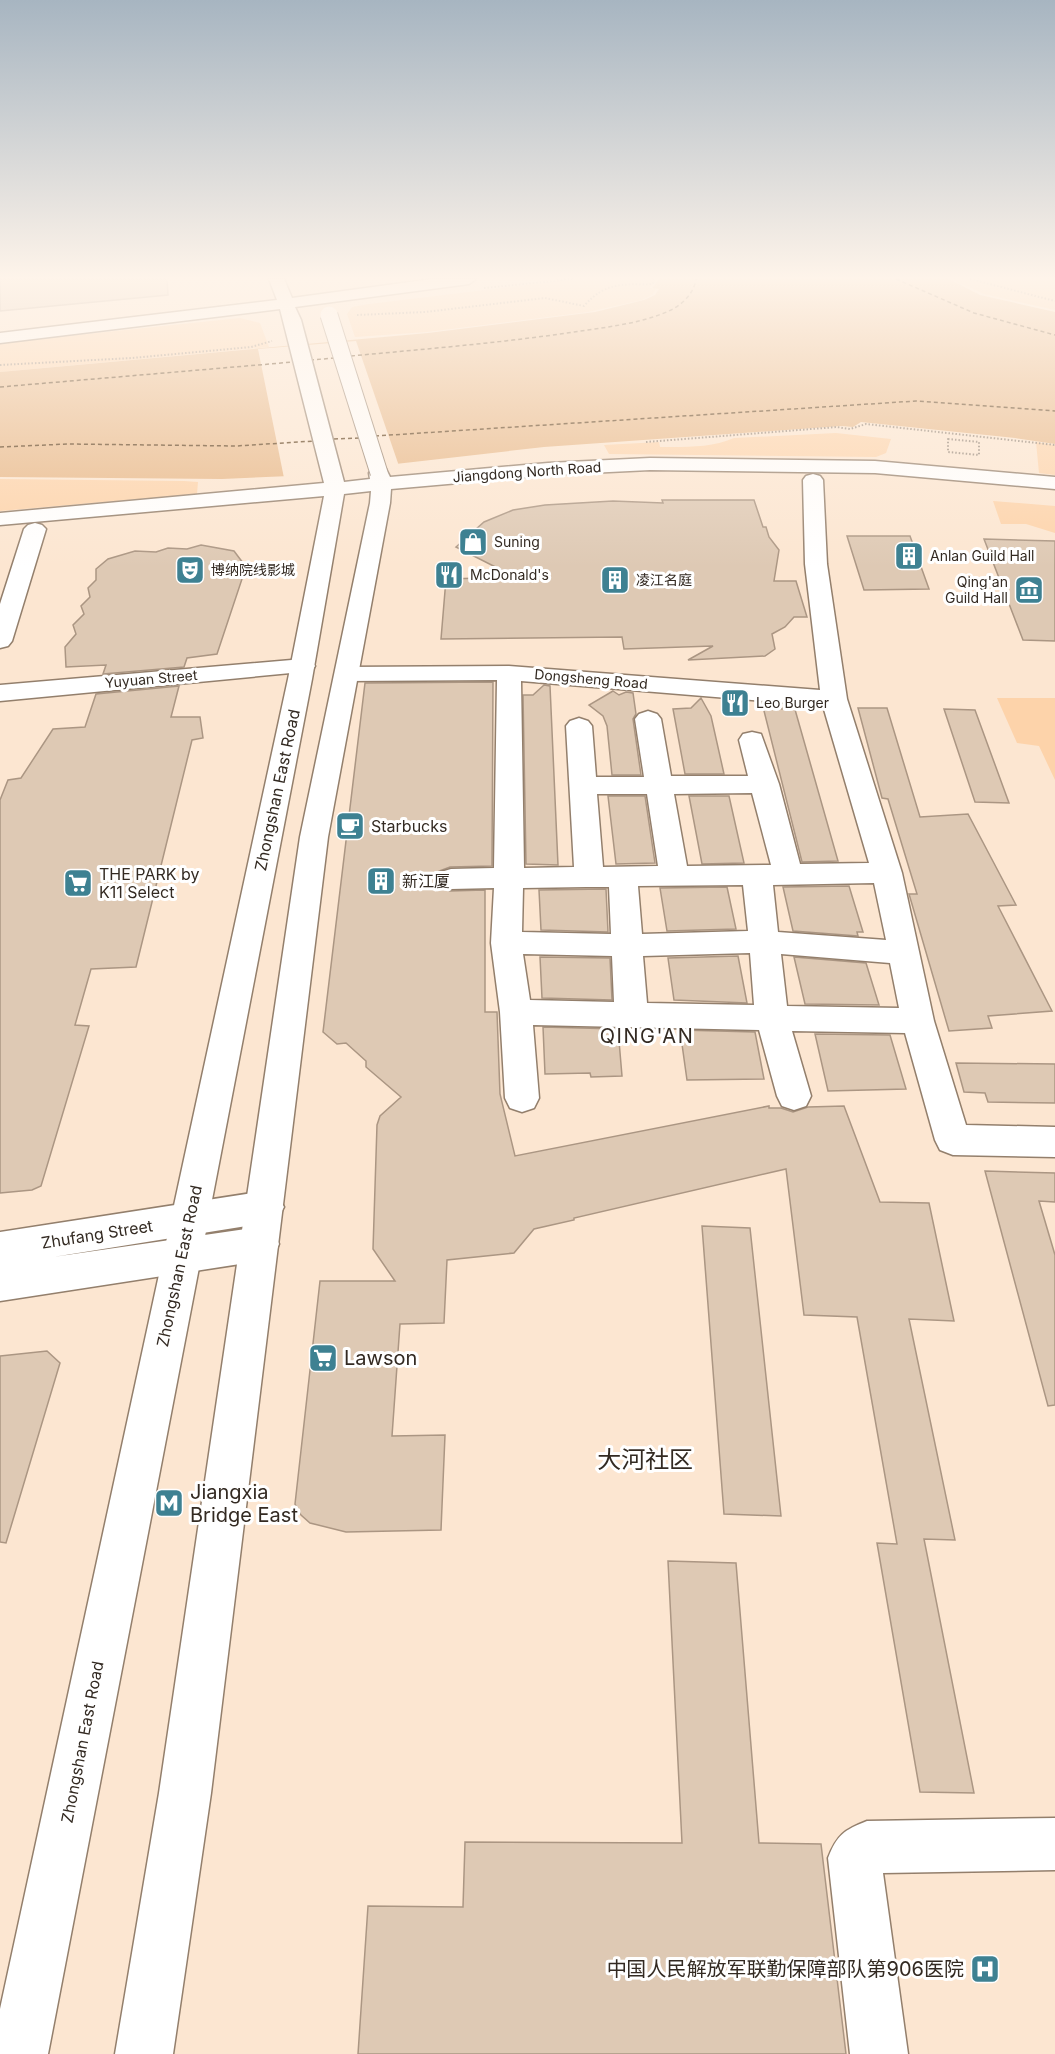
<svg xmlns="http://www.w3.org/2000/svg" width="1055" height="2054" font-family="Inter,'Noto Sans SC',sans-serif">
  <rect width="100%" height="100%" fill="#fce6d1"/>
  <path fill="#fdd3aa" d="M576 279H657L650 288 656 289 652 295 642 300 588 312 427 332 355 337 347 314 352 307 369 304Z
    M951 279H1055V310L984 294Z
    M240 318 260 323 269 347 0 372V343Z
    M836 433 891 439 886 453 876 457 609 454 604 445 659 442 660 447C685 447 711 448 734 438Z
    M1036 442 1055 445V475L1039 473Z
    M0 479 184 481 198 482 197 494 0 511Z
    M993 501 1055 506V533L1026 524H1001Z
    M997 698H1055V780L1039 746 1017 743Z"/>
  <path fill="#e7b787" d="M659 279H949L980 295 1055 312V444L1015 438 861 422 853 427 842 426 544 447 290 476 222 479 0 477V372L428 333 595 312 644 300 655 295 659 289 652 288Z"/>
  <path fill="#fce6d1" d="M356 341 399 466 284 478 258 349Z"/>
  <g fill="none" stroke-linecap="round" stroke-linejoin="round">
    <path stroke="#553510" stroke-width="1.5" stroke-dasharray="4 3" stroke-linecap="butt" d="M896 279 974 313 1055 335
      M351 356C425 349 500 343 574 332 606 327 641 324 671 310 683 304 694 293 696 279
      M310 360 335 358
      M0 387 293 362
      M375 436 916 401 1055 411
      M334 439 359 438
      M0 447 68 444 236 446 314 441"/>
  </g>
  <path fill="#dec9b4" stroke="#ab9683" stroke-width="1.5" d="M0 279H167L168 295 0 311Z
    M662 500H754L763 527H766L769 537 779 550 774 581H796L807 617H794L785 627 772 634 775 649 765 656 688 660 713 646 624 649 622 637 441 639 446 579 515 577 456 547 484 522 513 510 545 505 613 501 663 503Z
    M847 536H910L929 589 864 590Z
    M984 539 1055 541V641L1023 640Z
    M201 545 234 551 246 567 217 654 187 658 184 667 103 674 106 665 66 667 65 647 76 634 73 625 84 614 81 606 90 597 88 588 96 580V569L108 559 135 551 156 552 168 548 187 549Z
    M493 682 492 866 450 867 439 871 434 879 439 887 450 891 485 890V1012H497L500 1094 515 1156 769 1106V1108H781L793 1112 808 1107 844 1106 880 1202 929 1203 954 1321 909 1319 955 1540 924 1539 974 1793 920 1792 877 1543 897 1544 857 1317 804 1315 786 1169 574 1218V1220L534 1229 514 1253 447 1260 444 1323 400 1324 392 1436 445 1435 441 1530 346 1532 310 1523 301 1515 295 1504 320 1281H395L373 1249 377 1125 380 1116 401 1097 366 1067V1061L346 1043 337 1044 323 1032 365 683Z
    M544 685 550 686 558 865 526 864 523 695H533Z
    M179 686 171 717H200L203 738 192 740 136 967 91 969 75 1025 89 1026 41 1186 32 1190 0 1193V800L8 780 21 778 53 729 85 727 96 694Z
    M613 691 619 695 626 692 633 693 636 714 633 719 641 775H612L607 726 603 716 589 705Z
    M701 698 711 716 724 774H685L673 709 691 708Z
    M762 703 773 704 782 709 786 705 794 706 838 861 802 862Z
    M858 708H887L920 817 968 814 1016 905 998 906 1052 1011 988 1016 992 1028 949 1031 909 894H917L888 799 882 798Z
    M944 709 975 710 1009 803 975 802Z
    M608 796H645L655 863 616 864Z
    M689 796H729L744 863 702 864Z
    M849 886 863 932H857L858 936 793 931 783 887Z
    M727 887 736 929 667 931 660 888Z
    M606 889 608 932 541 930 539 890Z
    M738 956 747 1003 674 1000 668 958Z
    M540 957 610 958 612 1000 542 998Z
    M794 957 866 963 879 1005 805 1004Z
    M543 1027 618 1029 622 1076 591 1077 590 1073 545 1074Z
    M680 1030 755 1032 764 1079 687 1080Z
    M815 1034 890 1035 906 1089 828 1091Z
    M956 1063 1055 1064V1103L988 1102 985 1093 964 1092Z
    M985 1171 1055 1173V1202L1039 1201 1055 1255V1405L1048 1406Z
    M702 1226 750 1228 781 1516 724 1514Z
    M47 1351 60 1363 6 1543 0 1542V1356Z
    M668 1561 736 1563 759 1843 821 1844 846 2054H358L368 1906 463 1907 465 1842 682 1843Z"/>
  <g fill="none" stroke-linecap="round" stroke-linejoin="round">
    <g stroke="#937f6c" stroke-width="3">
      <path id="minor" d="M813 474 820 476 823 480 827 564 847 699 902 873 934 1021 966 1125 1055 1127V1157L953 1155 940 1150 935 1140 905 1033 792 1031 811 1096 806 1106 794 1110 782 1106 777 1096 759 1030 533 1025 539 1098 534 1108 522 1112 510 1108 505 1098 500 1012 491 943 494 888 451 889 441 886 436 879 441 872 451 869 494 868 497 680 347 681 338 679 335 674 338 669 347 667 509 666 820 690 805 564 803 480 806 476ZM521 681 823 706 869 863 800 864 779 784 761 734 752 732 743 734 739 740 748 776H671L661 719 657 714 648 711 639 714 635 719 644 777H596L592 726 588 721 579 718 570 721 566 726 574 867 524 868ZM752 793 771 865 687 866 674 794ZM597 794H647L658 866 603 867ZM874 883 886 940 778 932 773 885ZM743 885 748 931 642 934 638 886ZM586 887H609L611 934 522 932 523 888ZM750 953 754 1005 647 1003 643 956ZM523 954 612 956 614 1002 530 1000ZM781 954 890 963 899 1008 787 1006Z
        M35 523 42 525 46 529 12 641 8 646 0 648V604L24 529 28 525Z
        M303 659 312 661 315 666 312 671 0 701V685Z
        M265 1191 278 1196 284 1207 278 1218 265 1223 53 1257 260 1227 274 1232 279 1244 274 1256 260 1261 0 1301V1232Z
        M1055 1818V1870L883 1873 908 2054H850L828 1858C837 1835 844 1830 867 1821Z"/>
    </g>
    <g stroke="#937f6c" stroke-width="3">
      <path id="major" d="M269 279H284L292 298 432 279H476L469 284 295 307 301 320 344 482 370 479 369 473 372 469H386L390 477 548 463 650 458 875 461 1055 477V489L875 473 650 470 548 475 391 489 390 503 328 837 211 1793 173 2054H115L159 1793 300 837 370 503 371 491 344 494 312 679 48 2054H0V2009L288 679 324 496 0 525V513L324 483 280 309 0 343V333L277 300Z"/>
    </g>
    <path stroke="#958678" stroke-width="2" stroke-dasharray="1.5 2" stroke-linecap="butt" d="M970 279 1055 301
      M484 288 573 279
      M357 315 425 312 545 298 584 306C606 281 623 285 653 284L654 279
      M0 365 132 358 251 347 272 341
      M948 439 979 442V455L948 452Z
      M646 442 837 427 850 429 866 424 1055 445"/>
    <use href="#minor" fill="#fff" fill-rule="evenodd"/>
    <use href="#major" fill="#fff" fill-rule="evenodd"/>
    <g stroke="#937f6c" stroke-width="19" stroke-linecap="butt">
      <path id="major-bridge" d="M329 315 379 473"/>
    </g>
    <use href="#major-bridge" stroke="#fff" stroke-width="17"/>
  </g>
  <linearGradient id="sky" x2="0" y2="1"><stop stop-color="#a7b5c1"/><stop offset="0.49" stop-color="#fef4ea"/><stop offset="1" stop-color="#fef4ea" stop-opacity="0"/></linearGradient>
  <rect width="1055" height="567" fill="url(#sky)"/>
  <defs>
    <g id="shop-square" transform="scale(1.5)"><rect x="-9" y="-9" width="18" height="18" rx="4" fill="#3e8192" stroke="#fff"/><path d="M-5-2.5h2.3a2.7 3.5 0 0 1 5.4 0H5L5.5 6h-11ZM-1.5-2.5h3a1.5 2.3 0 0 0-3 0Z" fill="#fff"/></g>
    <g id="building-square" transform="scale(1.5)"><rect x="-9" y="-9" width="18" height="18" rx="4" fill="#3e8192" stroke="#fff"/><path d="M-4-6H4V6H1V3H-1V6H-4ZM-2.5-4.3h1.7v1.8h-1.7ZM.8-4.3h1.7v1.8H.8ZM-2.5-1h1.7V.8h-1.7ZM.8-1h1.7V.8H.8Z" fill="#fff"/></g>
    <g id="theatre-square" transform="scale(1.5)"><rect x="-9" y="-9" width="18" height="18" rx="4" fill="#3e8192" stroke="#fff"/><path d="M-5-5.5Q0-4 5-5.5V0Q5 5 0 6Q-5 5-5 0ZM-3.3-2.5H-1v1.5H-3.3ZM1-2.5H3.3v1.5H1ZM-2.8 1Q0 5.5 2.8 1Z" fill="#fff"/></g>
    <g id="restaurant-square" transform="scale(1.5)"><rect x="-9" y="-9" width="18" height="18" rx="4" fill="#3e8192" stroke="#fff"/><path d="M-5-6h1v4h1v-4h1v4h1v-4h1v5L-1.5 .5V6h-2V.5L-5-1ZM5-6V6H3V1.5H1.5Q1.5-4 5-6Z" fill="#fff"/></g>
    <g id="museum-square" transform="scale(1.5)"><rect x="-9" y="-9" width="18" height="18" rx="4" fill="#3e8192" stroke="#fff"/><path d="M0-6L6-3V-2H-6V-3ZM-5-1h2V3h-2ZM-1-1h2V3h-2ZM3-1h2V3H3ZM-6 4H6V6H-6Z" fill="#fff"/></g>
    <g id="cafe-square" transform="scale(1.5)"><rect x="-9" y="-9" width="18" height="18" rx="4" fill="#3e8192" stroke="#fff"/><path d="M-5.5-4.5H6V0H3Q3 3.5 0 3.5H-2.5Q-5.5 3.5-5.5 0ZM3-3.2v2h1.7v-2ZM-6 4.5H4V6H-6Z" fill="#fff"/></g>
    <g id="supermarket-square" transform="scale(1.5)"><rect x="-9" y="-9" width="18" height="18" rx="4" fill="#3e8192" stroke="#fff"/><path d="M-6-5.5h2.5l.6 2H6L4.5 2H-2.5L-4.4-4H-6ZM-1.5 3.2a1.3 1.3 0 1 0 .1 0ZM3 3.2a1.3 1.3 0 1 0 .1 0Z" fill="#fff"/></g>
    <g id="metro-square" transform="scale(1.5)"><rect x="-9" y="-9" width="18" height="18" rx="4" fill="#3e8192" stroke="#fff"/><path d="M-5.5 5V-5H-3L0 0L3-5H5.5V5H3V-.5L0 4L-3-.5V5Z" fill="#fff"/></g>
    <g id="hospital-square" transform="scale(1.5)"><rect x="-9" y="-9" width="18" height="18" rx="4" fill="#3e8192" stroke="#fff"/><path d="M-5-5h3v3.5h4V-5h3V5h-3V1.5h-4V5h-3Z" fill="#fff"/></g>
  </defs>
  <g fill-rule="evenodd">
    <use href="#shop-square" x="473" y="542"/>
    <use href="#building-square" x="909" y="556"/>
    <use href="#theatre-square" x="190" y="570"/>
    <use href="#restaurant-square" x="449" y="575"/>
    <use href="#building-square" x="615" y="580"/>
    <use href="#museum-square" x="1029" y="590"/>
    <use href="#restaurant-square" x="735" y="703"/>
    <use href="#cafe-square" x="350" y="826"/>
    <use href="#building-square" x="381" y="881"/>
    <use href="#supermarket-square" x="78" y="883"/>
    <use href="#supermarket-square" x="323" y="1358"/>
    <use href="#metro-square" x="169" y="1503"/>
    <use href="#hospital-square" x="985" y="1969"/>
  </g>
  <g text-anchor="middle" stroke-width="6" stroke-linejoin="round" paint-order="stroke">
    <g font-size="14" fill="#332a22" stroke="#fff">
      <text transform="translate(527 472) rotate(-4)" y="5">Jiangdong North Road</text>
      <text transform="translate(151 679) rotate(-5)" y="5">Yuyuan Street</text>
      <text transform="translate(591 679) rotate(5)" y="5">Dongsheng Road</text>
    </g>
    <g font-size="14" fill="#332a22" stroke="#fff" text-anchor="start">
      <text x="494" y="547">Suning</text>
      <text x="930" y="561">Anlan Guild Hall</text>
      <text x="211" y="575">博纳院线影城</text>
      <text x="470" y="580">McDonald's</text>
      <text x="636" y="585">凌江名庭</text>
      <text x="1008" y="587" text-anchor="end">Qing'an<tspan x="1008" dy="16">Guild Hall</tspan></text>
      <text x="756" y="708">Leo Burger</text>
    </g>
    <g font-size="16" fill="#332a22" stroke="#fff">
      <text transform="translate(277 790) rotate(-78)" y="6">Zhongshan East Road</text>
      <text transform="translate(97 1234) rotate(-9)" y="6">Zhufang Street</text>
      <text transform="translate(179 1266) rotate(-78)" y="6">Zhongshan East Road</text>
      <text transform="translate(82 1742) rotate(-79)" y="6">Zhongshan East Road</text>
    </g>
    <g font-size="16" fill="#332a22" stroke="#fff" text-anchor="start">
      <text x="371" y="832">Starbucks</text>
      <text x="99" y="880">THE PARK by<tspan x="99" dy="18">K11 Select</tspan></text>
      <text x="402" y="887">新江厦</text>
    </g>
    <g font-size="20" letter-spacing="1.5" fill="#332a22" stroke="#fff">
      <text x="647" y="1043">QING'AN</text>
    </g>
    <g font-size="20" fill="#332a22" stroke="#fff" text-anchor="start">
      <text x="344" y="1365">Lawson</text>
      <text x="190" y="1499">Jiangxia<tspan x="190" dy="23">Bridge East</tspan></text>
      <text x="964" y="1976" text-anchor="end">中国人民解放军联勤保障部队第906医院</text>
    </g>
    <g font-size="24" fill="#332a22" stroke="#fff">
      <text x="645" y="1468">大河社区</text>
    </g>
  </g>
</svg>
